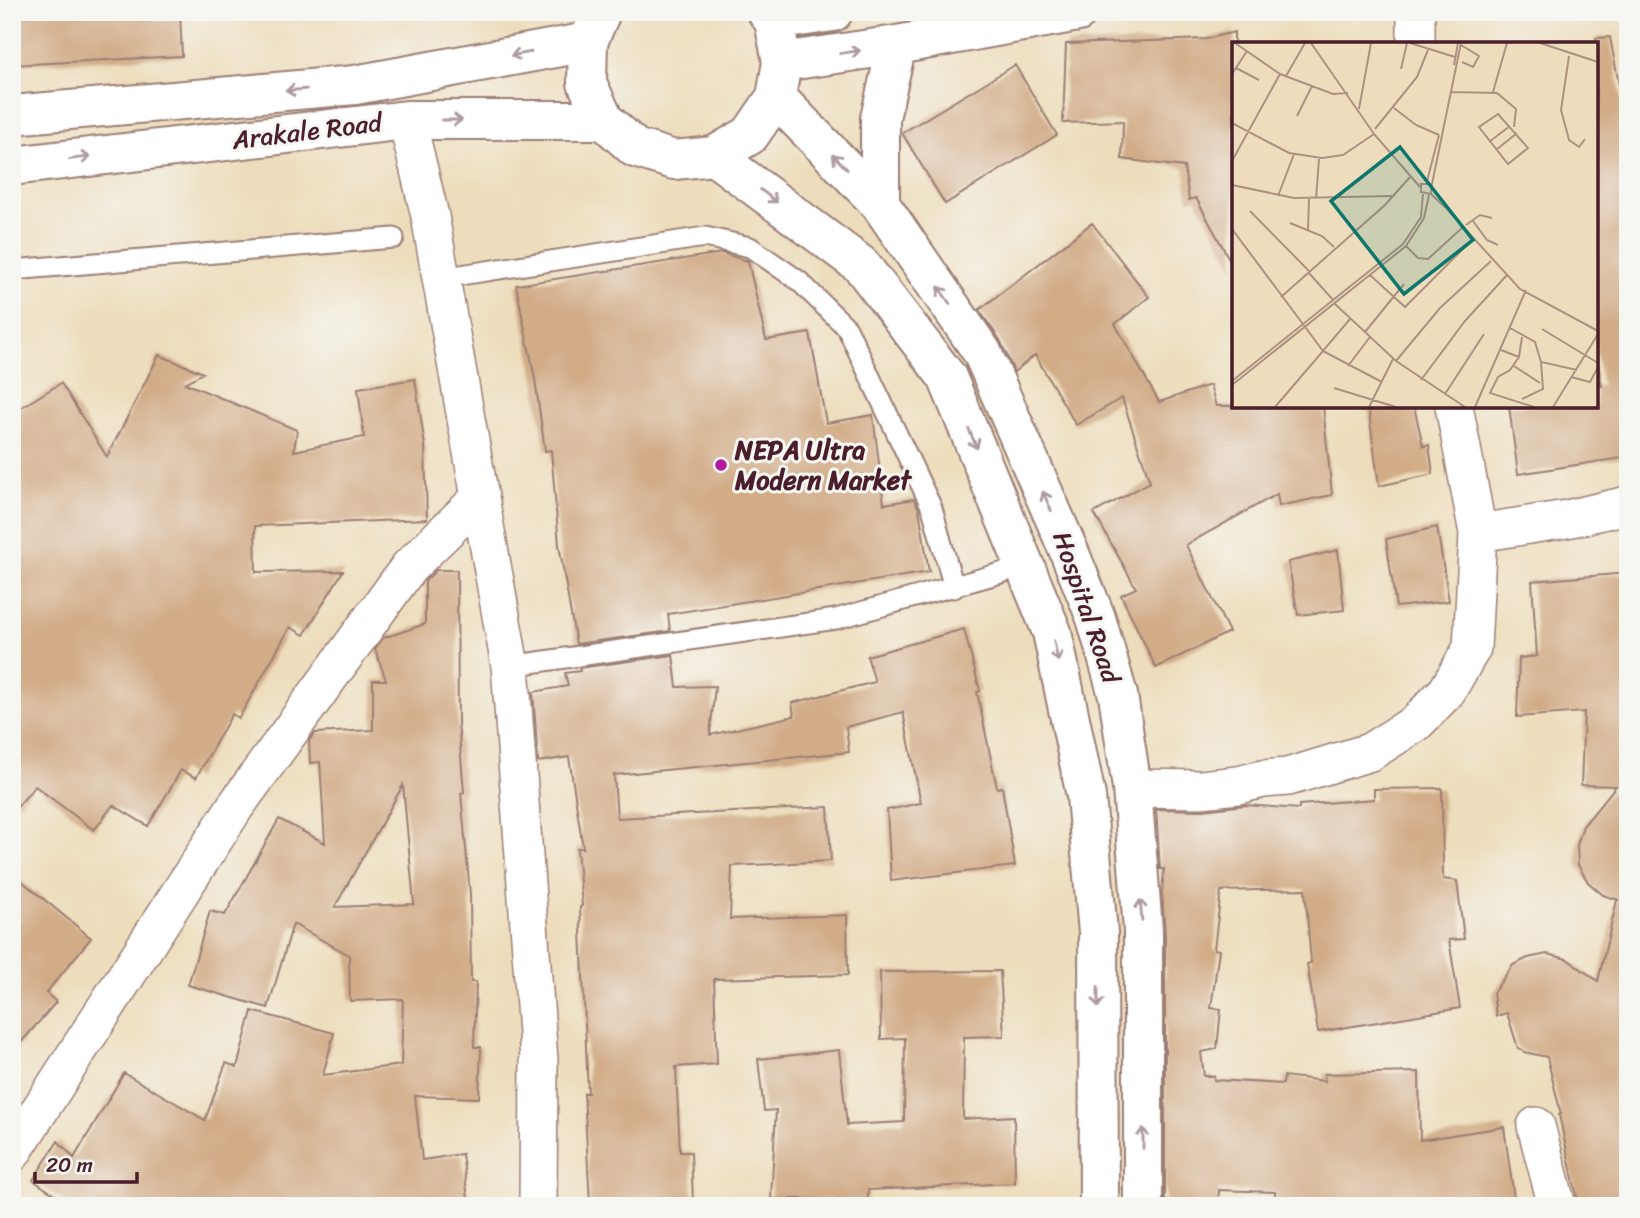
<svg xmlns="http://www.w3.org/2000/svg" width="1640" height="1218" font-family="Sriracha,sans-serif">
  <rect width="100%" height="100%" fill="#f6f6f2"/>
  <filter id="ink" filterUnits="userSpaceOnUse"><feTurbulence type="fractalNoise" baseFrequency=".0143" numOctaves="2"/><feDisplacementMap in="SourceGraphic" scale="14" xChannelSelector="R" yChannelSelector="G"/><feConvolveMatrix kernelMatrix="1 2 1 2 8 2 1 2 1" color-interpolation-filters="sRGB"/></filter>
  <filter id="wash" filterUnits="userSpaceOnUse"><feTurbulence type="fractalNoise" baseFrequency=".00686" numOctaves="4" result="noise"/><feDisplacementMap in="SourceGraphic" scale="28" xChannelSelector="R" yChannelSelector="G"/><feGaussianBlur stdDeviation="1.57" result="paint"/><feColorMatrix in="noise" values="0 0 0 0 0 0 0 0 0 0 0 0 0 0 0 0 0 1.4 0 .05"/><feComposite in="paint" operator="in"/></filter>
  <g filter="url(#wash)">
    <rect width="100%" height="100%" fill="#edddbc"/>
    <g id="blocks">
      <path fill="#d2ac87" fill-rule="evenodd" d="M12 12H180L182 56 12 65Z
        M1234 32V268L1196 198 1189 200 1184 167 1122 159 1123 121 1063 123 1066 44 1206 39Z
        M1610 37 1628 132V457L1518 474 1509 406H1596V386H1602L1596 350V38Z
        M1015 65 1057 135 945 204 902 133Z
        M1092 223 1149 297 1115 324 1159 402 1210 385 1216 406H1323L1332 495 1279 506 1277 494 1186 545 1229 632 1156 668 1121 595 1136 588 1094 513 1150 482 1122 398 1076 425 1035 355 1014 372 1000 340 979 310Z
        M722 253 748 261 766 340 810 333 826 423 873 415 884 504 914 499 919 509 929 572 668 614 670 631 576 644 559 545 551 450 545 451 535 379 516 285Z
        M159 355 203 373 185 383 297 430 294 451 364 437 358 388 415 379 425 446 427 519 255 526 256 572 343 571 304 635 290 627 239 718 232 714 196 778 181 770 148 826 113 805 94 830 35 786 12 813V413L61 383 107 457Z
        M1368 406H1414L1423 446 1429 445 1433 474 1379 486Z
        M1437 527 1449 601 1396 607 1386 539Z
        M1338 550 1344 610 1298 615 1288 562Z
        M436 570H457L458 722 464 792 461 793 470 894 471 982H476L474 1047H481L479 1098 415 1096 422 1160 462 1154 469 1206H71L33 1180 58 1141 74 1158 124 1073 205 1120 226 1063 237 1067 252 1011 334 1033 323 1075 401 1065 403 999 350 1001 349 955 293 924 268 1008 188 985 210 911 225 915 279 819 325 843 320 762 310 763 309 740 315 733 373 730V680H386L375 649 383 638 425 624V581ZM403 785 414 904 335 907Z
        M1628 573V1206H1582L1577 1197 1559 1115 1561 1114 1547 1057 1524 1052 1518 1048 1507 1013 1496 1016 1493 993 1513 965 1528 958 1547 954 1567 959 1598 981 1617 900H1619L1603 895 1588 882 1578 865 1577 845 1583 826 1616 786 1581 785 1584 712 1517 717 1519 658 1537 656 1532 581Z
        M964 629 980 691 977 692 997 788 1002 787 1015 866 891 881 887 810 921 803 903 712 846 727 849 752 614 775 617 818 828 807 831 861 732 866 730 919 847 915 848 975 714 979 717 1064 676 1067 680 1152H691L693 1201 590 1204 584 1093H588L580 907 582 906 577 848H583L569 757 538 762 533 692 568 686 565 673 580 671 579 668 673 655 677 687 715 686 710 735 794 716 792 703 875 682 867 656Z
        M1442 788 1443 879 1457 881 1464 939 1449 940 1460 1008 1318 1032 1307 964 1311 963 1305 889 1221 891 1214 949 1219 950 1211 1008 1221 1009 1217 1049 1201 1052 1204 1076H1214V1080L1283 1084 1284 1076 1325 1081 1324 1074 1419 1072 1420 1140 1504 1127 1514 1198 1469 1206H1275V1192L1219 1190 1218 1206H1165V935L1162 893 1164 869H1160L1156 809 1203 810 1245 805 1299 809V805L1374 799V789Z
        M12 873 91 938 46 993 56 1002 12 1053Z
        M1000 971 1004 1036 964 1037 963 1119 1014 1116 1015 1183 868 1190V1199H771L776 1110 764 1111 758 1059 839 1050 847 1125 904 1122 905 1038 881 1039 880 972Z"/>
    </g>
  </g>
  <g filter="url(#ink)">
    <use href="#blocks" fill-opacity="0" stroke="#9c7e74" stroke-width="2"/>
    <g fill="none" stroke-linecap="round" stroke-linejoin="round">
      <g stroke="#9c7e74" stroke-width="23">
        <path id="lane" d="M12 270 394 238
          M441 278 705 237 750 247 799 281 847 328 932 508 954 588
          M510 666 836 619 1026 566"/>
      </g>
      <g stroke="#9c7e74" stroke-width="40">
        <path id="street" d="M1416 12V44
          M407 120 430 216 510 666 539 1060 538 1206
          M1478 533 1567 519 1628 505
          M1132 788 1201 789 1238 785 1263 779 1288 777 1370 752 1416 723 1447 691 1472 648 1478 533 1454 406
          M1536 1126 1557 1206
          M12 1153 235 807 409 567 480 498"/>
      </g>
      <g stroke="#9c7e74" stroke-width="42">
        <path id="secondary" d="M601 12 588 42 587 83 604 120 635 148 674 160 714 156 750 135 776 97 782 62 774 21 767 12
          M774 21 833 12
          M782 62 897 45 1078 12
          M776 97 880 204 982 352 1068 549 1096 618 1118 695 1132 788 1143 930V1206
          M12 115 355 85 588 42
          M714 156 861 265 947 377 1052 632 1086 796 1098 933 1099 1206
          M12 166 407 120H604
          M880 204V118L897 45"/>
      </g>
      <use href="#lane" stroke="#fff" stroke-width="19"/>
      <use href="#street" stroke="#fff" stroke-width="37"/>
      <use href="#secondary" stroke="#fff" stroke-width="38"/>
    </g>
    <defs><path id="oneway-shaft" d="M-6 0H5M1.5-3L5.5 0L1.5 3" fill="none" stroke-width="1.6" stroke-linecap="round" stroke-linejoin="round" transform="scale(1.75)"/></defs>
    <g stroke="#ae9aa0">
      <use href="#oneway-shaft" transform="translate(850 52) rotate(-9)"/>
      <use href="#oneway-shaft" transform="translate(521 54) rotate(170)"/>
      <use href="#oneway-shaft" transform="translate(296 90) rotate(175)"/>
      <use href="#oneway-shaft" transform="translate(452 120)"/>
      <use href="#oneway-shaft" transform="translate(80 158) rotate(-7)"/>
      <use href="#oneway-shaft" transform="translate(840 162) rotate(-134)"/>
      <use href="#oneway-shaft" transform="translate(769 196) rotate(37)"/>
      <use href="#oneway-shaft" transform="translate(944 295) rotate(-124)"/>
      <use href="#oneway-shaft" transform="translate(973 439) rotate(67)"/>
      <use href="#oneway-shaft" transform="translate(1047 501) rotate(-114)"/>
      <use href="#oneway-shaft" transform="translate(1056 651) rotate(78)"/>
      <use href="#oneway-shaft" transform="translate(1141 910) rotate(-95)"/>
      <use href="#oneway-shaft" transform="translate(1098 997) rotate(90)"/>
      <use href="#oneway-shaft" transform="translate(1143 1138) rotate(-90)"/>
    </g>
  </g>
  <circle fill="#b5179e" stroke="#f6f6f2" stroke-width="2.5" cx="721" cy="465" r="7"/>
  <g text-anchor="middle" stroke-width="6" stroke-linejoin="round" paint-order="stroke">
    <g font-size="26" fill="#4a1f2b" stroke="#f6f6f2">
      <text transform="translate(307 131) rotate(-7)" y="9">Arakale Road</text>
      <text transform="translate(1087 607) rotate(71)" y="9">Hospital Road</text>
    </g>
    <g font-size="26" font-weight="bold" fill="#4a1f2b" stroke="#f6f6f2" text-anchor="start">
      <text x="735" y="459">NEPA Ultra<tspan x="735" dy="30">Modern Market</tspan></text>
    </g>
  </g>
  <g transform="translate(1232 42)">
    <rect width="366" height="366" fill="#edddbc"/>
    <path fill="none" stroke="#ac9182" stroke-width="2" d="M3 1 48 32 101 52 116 51M79 1 142 92 188 145M178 1 223 15M308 1 366 20M229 3 247 14 241 25 230 20M337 14 329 68 337 98 347 105 353 97M222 23 226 1M4 26 27 38M169 27 175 1M0 32 15 9M54 34 73 1M219 50 265 51 284 67 282 85M261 50 275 1M162 66 184 83 207 93M127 67 139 1M266 72 296 106 276 122 247 85ZM65 74 80 44M0 81 57 111 90 116 111 113 142 92M143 87 185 35 196 8M257 100 278 84M264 108 285 91M0 119 48 32M195 139 207 93M200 142 229 1M0 143 62 156 160 154M199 152 200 142H189V150L199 152 215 167 288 247 366 289M46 154 62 112M84 157 87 117M18 169 77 229M241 179 255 198 266 203M58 181 90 194 102 205M234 183 248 173 260 176M0 187 91 309 118 277M76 188 77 157M174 204 186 216 196 217 231 185M76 230 102 259M138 233 173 265 241 197M49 255 153 163 179 134M103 262 164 319 233 365M278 286 303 300 309 320 345 328M310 287 366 321M133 290 172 242M269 308 287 315 290 295M287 315 278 328 266 335 258 351 302 365M164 319 208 266 259 219M116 324 138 295M282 324 308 341M339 335 358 340 366 325M189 338 233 279 275 233M0 339 171 202 189 175 191 152M0 343 174 204 192 176 197 153M102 346 164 365M213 352 252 292M290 357 311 347 309 320M43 365 91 309 150 340M137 365 161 317M243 365 294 248M321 365 366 292"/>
    <path fill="#0f766e" fill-opacity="0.15" stroke="#0f766e" stroke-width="3.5" d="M168 105 241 198 172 252 99 159Z"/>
    <rect width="366" height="366" fill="none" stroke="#4a1f2b" stroke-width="3.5"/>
  </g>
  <rect width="1640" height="1218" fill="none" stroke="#f6f6f2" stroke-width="42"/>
  <path d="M35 1172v10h102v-10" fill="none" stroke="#4a1f2b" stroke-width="3.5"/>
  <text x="46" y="1172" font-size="21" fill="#4a1f2b" stroke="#f6f6f2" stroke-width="5" paint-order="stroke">20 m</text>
</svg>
